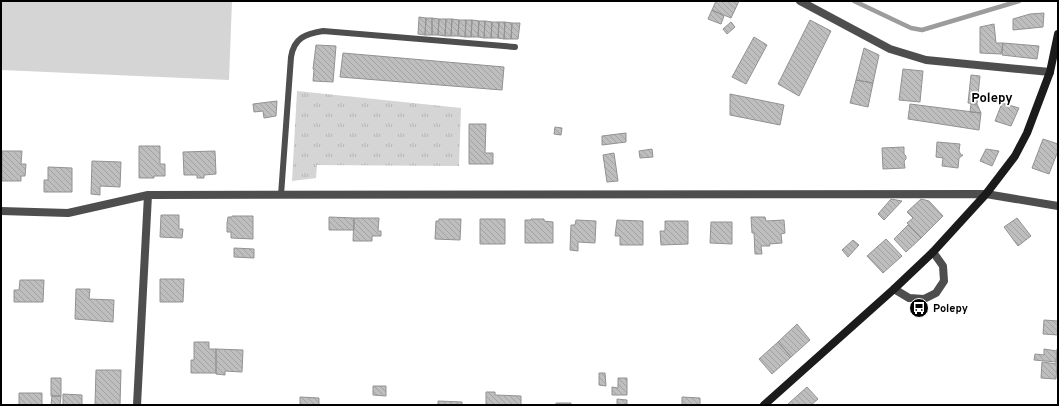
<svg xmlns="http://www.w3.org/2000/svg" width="1059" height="406" font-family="Overpass,sans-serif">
  <defs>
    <pattern id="grass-tufts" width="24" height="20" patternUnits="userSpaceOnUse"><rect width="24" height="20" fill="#d5d5d5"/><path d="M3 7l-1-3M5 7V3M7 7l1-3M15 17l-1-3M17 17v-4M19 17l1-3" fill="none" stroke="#b5b5b5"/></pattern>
    <pattern id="building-back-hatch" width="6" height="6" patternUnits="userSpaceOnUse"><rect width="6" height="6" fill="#bebebe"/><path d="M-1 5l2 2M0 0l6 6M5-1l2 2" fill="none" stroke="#a2a2a2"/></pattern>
  </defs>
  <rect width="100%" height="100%" fill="#fff"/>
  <path fill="url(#grass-tufts)" d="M297 91 461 108 459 166 317 165 316 178 292 181Z"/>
  <path fill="#d5d5d5" d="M1 1H232L229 80 1 70Z"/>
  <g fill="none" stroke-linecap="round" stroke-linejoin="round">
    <path stroke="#9c9c9c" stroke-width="4.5" d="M854 1 911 28 922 30 1019 1"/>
  </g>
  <path fill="url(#building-back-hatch)" stroke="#929292" d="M716 1H739L731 18 712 10Z
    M712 10 724 16 721 24 708 19Z
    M1044 13 1043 27 1013 30V19L1030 14Z
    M419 17 426 18 425 35 418 34Z
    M426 18H432V35H425Z
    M432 18 439 19 438 35H432Z
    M439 19H446L445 36 438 35Z
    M446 19H452L451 36H445Z
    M452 19 459 20 458 36H451Z
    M459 20H466L465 37 458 36Z
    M466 20H472L471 37H465Z
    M472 20 479 21 478 37H471Z
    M810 20 831 31 799 96 778 84Z
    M479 21H485L484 38 478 37Z
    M485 21 492 22 491 38H484Z
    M492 22H499L498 38H491Z
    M499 22H505L504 39 498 38Z
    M505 22 512 23 511 39H504Z
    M731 22 735 27 727 34 723 29Z
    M512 23H520L518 39H511Z
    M994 24 996 43H1003L1001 54 980 53V27Z
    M754 37 767 45 746 84 732 77Z
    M1003 43 1039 46 1037 59 1002 55Z
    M316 45 336 46 333 82 313 81 314 70 313 69Z
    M864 48 879 55 873 83 856 80Z
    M343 53 504 67 502 90 340 77Z
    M903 69 923 71 920 102 899 100Z
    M971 75 980 76 977 104 968 103Z
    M856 80 873 83 868 107 850 103Z
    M730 94 784 105 780 125 730 115Z
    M277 101 276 116 264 118 263 111 254 112 253 104Z
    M1002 103 1019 108 1011 126 995 121Z
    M910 104 981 113 979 130 908 119Z
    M971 104H977L981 113 970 112Z
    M469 124H486L485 153H493V164H469Z
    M555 127 562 128 561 135 554 134Z
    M626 133V142L602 145V136Z
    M1043 139 1058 144V151L1049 174 1032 168Z
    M937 142 960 144 959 151 961 155H963L959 158 958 168 942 166 943 158 936 157Z
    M139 146H160V164H165V176H154V178H139Z
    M904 147V154L906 156V159L904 161 905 168 883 169 882 148Z
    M652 149 653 157 640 158 639 151Z
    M986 149 999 151 992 166 980 161Z
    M2 151H22L21 164H26L25 176H21V181H2Z
    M215 151 216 174 204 175V178H197V175H184L183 152Z
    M614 153 618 181 607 182 603 155Z
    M92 161 121 162 120 187 100 186V195L91 194Z
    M48 167 72 168V192H44V180H48Z
    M891 199 902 201 884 220 878 214Z
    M921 199 929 201 943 216 921 238 907 223 913 218 907 212Z
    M161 215H179V229H183L182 238 160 237Z
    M232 216H253V239L231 238V232H227V223L228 217H232Z
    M329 217 354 218V230H329Z
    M751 217H765L766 221 784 220 785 233 781 234 782 243 769 244 770 246H761L762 254H755L754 233H752Z
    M354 218H379L378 231H381V236H372V241H353Z
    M1017 218 1031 236 1018 246 1004 227Z
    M439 219H461L460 240 435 239 436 221H439Z
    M480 219H505V244H480Z
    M531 219H544V221L553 222V243H525V220H531Z
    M576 220 596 221 595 243 578 242V251L570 250 571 225H575Z
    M617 220 643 221V245H620V236H615Z
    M665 221H688V244L661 245 660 231H665Z
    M711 222H732V244L710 243Z
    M908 225 921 238 906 252 894 239Z
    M886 239 902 256 883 273 867 256Z
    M853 240 859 245 848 257 842 250Z
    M234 248 254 249V258L234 257Z
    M160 279H184L183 302H160Z
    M20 280H44L43 302H14V290H19Z
    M76 289H90L89 299 114 300 113 322 75 319Z
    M1044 320 1058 321V335L1043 334Z
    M797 324 810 340 791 357 778 342Z
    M194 342H209V349H216V373H191V360H194Z
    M778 342 791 357 772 374 759 359Z
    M216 349 243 350 242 372 225 371V375L216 374Z
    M1044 349 1057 351 1056 362 1034 360 1035 354 1044 355Z
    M1057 349H1058V363H1056Z
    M1042 362 1057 364 1056 379 1041 378Z
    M96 370H121L120 405H95Z
    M599 373H605L606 386 599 385Z
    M51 378H61V396H51Z
    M618 378H627V395H612V387L618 388Z
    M373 386H386V396L373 395Z
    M807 387 818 399 811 405H788V404Z
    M486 392H495V395L521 396V405H486Z
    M19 393H42V405H19Z
    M63 394 82 395V405H63Z
    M52 396H61L60 405H51Z
    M300 397 319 398V405H300Z
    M682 397 700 398V405H682Z
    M617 399 627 400V405H617Z
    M438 401 462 402V405H438Z
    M556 403H571V405H556Z"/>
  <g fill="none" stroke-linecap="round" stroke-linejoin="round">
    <path stroke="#4e4e4e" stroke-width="6" d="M281 195 291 57C294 38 305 34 323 31L515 47"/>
    <path stroke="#4e4e4e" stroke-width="8" d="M800 1 890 49 926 60 1050 72
      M1 211 68 213 148 195 986 194 1058 206
      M894 289 909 298 924 299 936 293 944 281 943 266 933 252
      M137 405 148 195"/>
    <path stroke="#1b1b1b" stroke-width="8" d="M764 405 894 289 933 252 986 194 1015 156 1027 133 1050 72 1058 34"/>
  </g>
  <defs>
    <g id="bus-disc" transform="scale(1)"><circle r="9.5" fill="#000" stroke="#fff"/><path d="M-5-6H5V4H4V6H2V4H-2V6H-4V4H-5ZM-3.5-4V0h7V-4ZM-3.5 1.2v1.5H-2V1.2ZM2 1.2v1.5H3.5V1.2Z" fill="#fff"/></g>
  </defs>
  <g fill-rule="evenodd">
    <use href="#bus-disc" x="919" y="308"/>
  </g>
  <g text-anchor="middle" stroke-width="3.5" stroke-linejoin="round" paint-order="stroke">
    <g font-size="11" font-weight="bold" fill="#000" stroke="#fff" text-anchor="start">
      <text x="933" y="312">Polepy</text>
    </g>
    <g font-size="13" font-weight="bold" fill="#000" stroke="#fff">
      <text x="992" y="102">Polepy</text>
    </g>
  </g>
  <rect width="1059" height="406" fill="none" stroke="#000000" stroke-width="4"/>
</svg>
